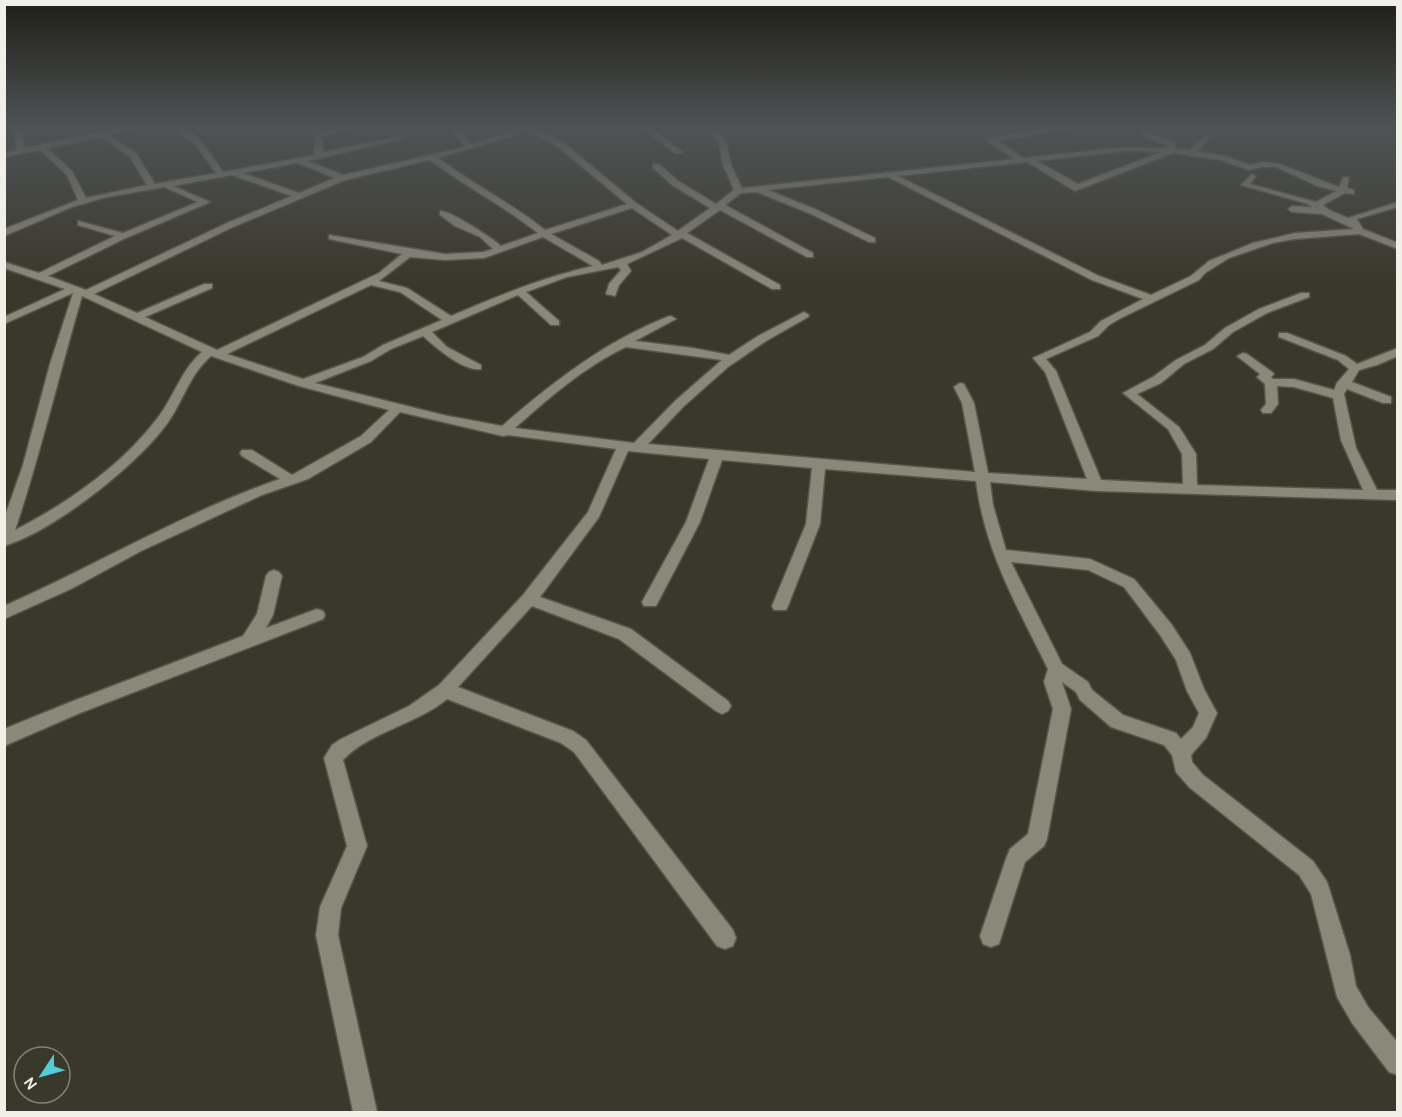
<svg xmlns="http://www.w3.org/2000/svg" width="1402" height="1117" font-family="Karla,sans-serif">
  <rect width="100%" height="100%" fill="#3a382b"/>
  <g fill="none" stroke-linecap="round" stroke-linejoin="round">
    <g stroke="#58554a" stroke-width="3">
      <path id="minor" d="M13 126H21L24 148 129 126H143L108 135 136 153 155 184 216 173 195 144 170 126C195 126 210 153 223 172L314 155 315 138 311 126H319L321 132 348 126H362L322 136 323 152 398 137 402 139 308 161 343 175 465 147 451 128 453 126H463L459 129 471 145 527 126H538L535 128 563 142 636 203 678 231 710 208 672 185 653 168V164H659L678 181 716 204 734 190 723 165 719 144 707 126H714L727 144 731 165 742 188 1015 159 988 142V138L1062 126H1080L998 141 1023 158 1125 147 1167 148 1168 146 1142 135 1138 126H1145L1148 132 1176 143 1174 149 1190 150 1206 136 1210 138 1197 151 1225 156 1250 165 1263 162 1280 164 1339 187 1343 177H1349L1347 188 1354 190V194L1345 193 1323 205 1329 210 1348 218 1398 202V207L1357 219 1363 229 1398 243V249L1359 234 1295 239 1273 243 1229 258 1205 273 1199 280 1121 318 1109 325 1098 336 1046 359 1056 371 1101 480 1183 484 1182 454 1168 429 1123 393 1153 377 1176 360 1205 345 1225 328 1259 309 1301 293H1309V297L1267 313 1233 332 1213 349 1184 364 1161 383 1137 394 1179 427 1196 454 1197 485 1363 490 1341 440 1333 398 1294 387 1277 386 1278 404 1271 413H1263L1261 410 1266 404 1265 384 1257 377 1260 374 1237 356 1243 353 1247 354 1272 372 1274 374 1271 377 1273 379H1294L1334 390 1337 383 1349 369 1338 360 1279 337V333H1287L1346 356 1357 364 1398 348V356L1377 365 1359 370 1352 382 1391 397V403H1383L1347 389 1344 394 1356 448 1377 490H1398V500L1097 491 990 482 993 505 1006 550 1090 559 1134 579 1172 625 1190 653 1204 689 1217 713 1206 738 1191 755 1192 762 1203 775 1313 861 1327 882 1350 955 1356 986 1368 1007 1398 1043V1075L1389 1072 1352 1023 1337 997 1311 894 1299 875 1189 787 1176 772 1172 755 1164 745 1111 727 1080 700 1076 692 1062 682 1071 709 1047 839 1044 846 1025 862 999 944 991 947 983 944 980 936 1007 856 1010 849 1028 834 1053 709 1044 682 1048 669C1017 606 985 552 976 481L825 469 820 524 788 606 786 610H774L772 606 806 524 812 468 722 460 700 522 656 606H644L642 602 686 522 709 459 628 451 599 517 540 597 631 629 728 701 731 706 728 711 722 714 716 711 619 639 532 606 458 687 573 731 586 740 733 930 736 938 733 946 725 949 717 946 574 752 561 743 447 699C417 724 369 732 343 760L367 846 341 908 338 935 377 1112H353L316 935 320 907 347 846 324 758 332 745 341 739 409 706 439 685 523 595 588 512 616 449 508 435 503 436 400 412 371 442 308 479 262 495 141 551 71 589 4 619V606C97 565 184 512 280 479L242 456 240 453 242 450H252L292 475 361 436 389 410 299 386 211 356C190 374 184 399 169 421 139 464 54 531 4 546V519L23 465 50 364 73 293 4 324V317L65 289 4 268V262L39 273 115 236 78 225V221L123 233 198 202 164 187 103 198 72 207 4 236V229L78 200 67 175 40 150 4 157V153L17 150ZM528 131 557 146 627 204 545 230C511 203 473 184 438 158ZM101 137 130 157 147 185 86 198 72 171 47 148ZM1125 151 1161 152 1078 184 1037 161ZM1173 153 1220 160 1249 170 1261 167H1276L1317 186 1336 191 1316 202 1250 184 1256 176 1252 174 1241 185 1308 204 1312 207 1292 206 1288 209 1292 212 1322 214 1354 229 1295 233 1253 243 1209 261 1191 276 1151 295 1099 276 898 176 1027 162 1075 191ZM430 160C465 186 503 206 538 233L501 246C492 238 450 210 440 211V215L455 226 480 237 493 249 483 252 445 254 329 235V239L402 254 379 273 217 350 145 317 212 288V284H204L137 313 94 294 233 227 345 180ZM298 163 335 178 299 193 243 173ZM232 175 292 196 227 223 86 290 48 276 126 238 210 202 173 186ZM888 177 1092 280 1143 299 1101 321 1090 332 1033 358 1045 372 1087 479 988 473 974 403 964 384 960 383 954 387 962 403 975 472 648 444 684 406 728 367 766 341 808 317 809 315 804 312 758 336 729 355 693 348 635 341 676 319 671 316 667 317C604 342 553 382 502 426L443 415 315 383 371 361 391 349 423 336C435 347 464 372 481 369V365L447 347 432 332 518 295 551 325H559V321L526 292 567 277 618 267 621 270 609 284 606 294 615 296 619 285 631 271 627 264 682 238 772 289H780V285L687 233 720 210 807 257H813V253L725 205 741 193 757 192 811 214 869 242H875V238L817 210 768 190ZM632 208 672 235 642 252 602 265 599 261 551 234ZM543 237 593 266C543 277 498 296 451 316L407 288 379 281 410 257 445 260 484 258ZM371 285 400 292 442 320 383 345 363 357 303 379 227 354ZM82 296 202 352C180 371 174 398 156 420 121 466 66 504 15 530 41 453 59 374 82 296ZM626 347 722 360 675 401 634 443 515 428C550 397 584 367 626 347ZM1011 562 1088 570 1124 587 1160 635 1176 660 1187 691 1199 713 1193 727 1181 739 1176 733 1123 715 1092 690 1088 682 1062 664Z
        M640 126H648L683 152 676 154Z
        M274 570 279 572 282 576 273 615 266 628 317 609 323 611 325 615 323 619 80 713 4 746V729L68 703 243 636 257 614 266 576 269 572Z"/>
    </g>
    <use href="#minor" fill="#8a8879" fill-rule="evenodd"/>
  </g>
  <linearGradient id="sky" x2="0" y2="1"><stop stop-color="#201f18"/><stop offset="0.45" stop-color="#4f5355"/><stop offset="1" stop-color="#4f5355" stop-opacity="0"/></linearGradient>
  <rect width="1402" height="283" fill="url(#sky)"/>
  <rect width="1402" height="1117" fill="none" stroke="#f1f0e8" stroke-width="12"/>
  <g transform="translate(42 1075) rotate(234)"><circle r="28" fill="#3a382b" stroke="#838277" stroke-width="1.5"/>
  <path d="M0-4.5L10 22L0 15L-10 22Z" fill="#52ccd6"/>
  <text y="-9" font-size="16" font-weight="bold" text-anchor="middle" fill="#f1f0e8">N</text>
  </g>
</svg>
